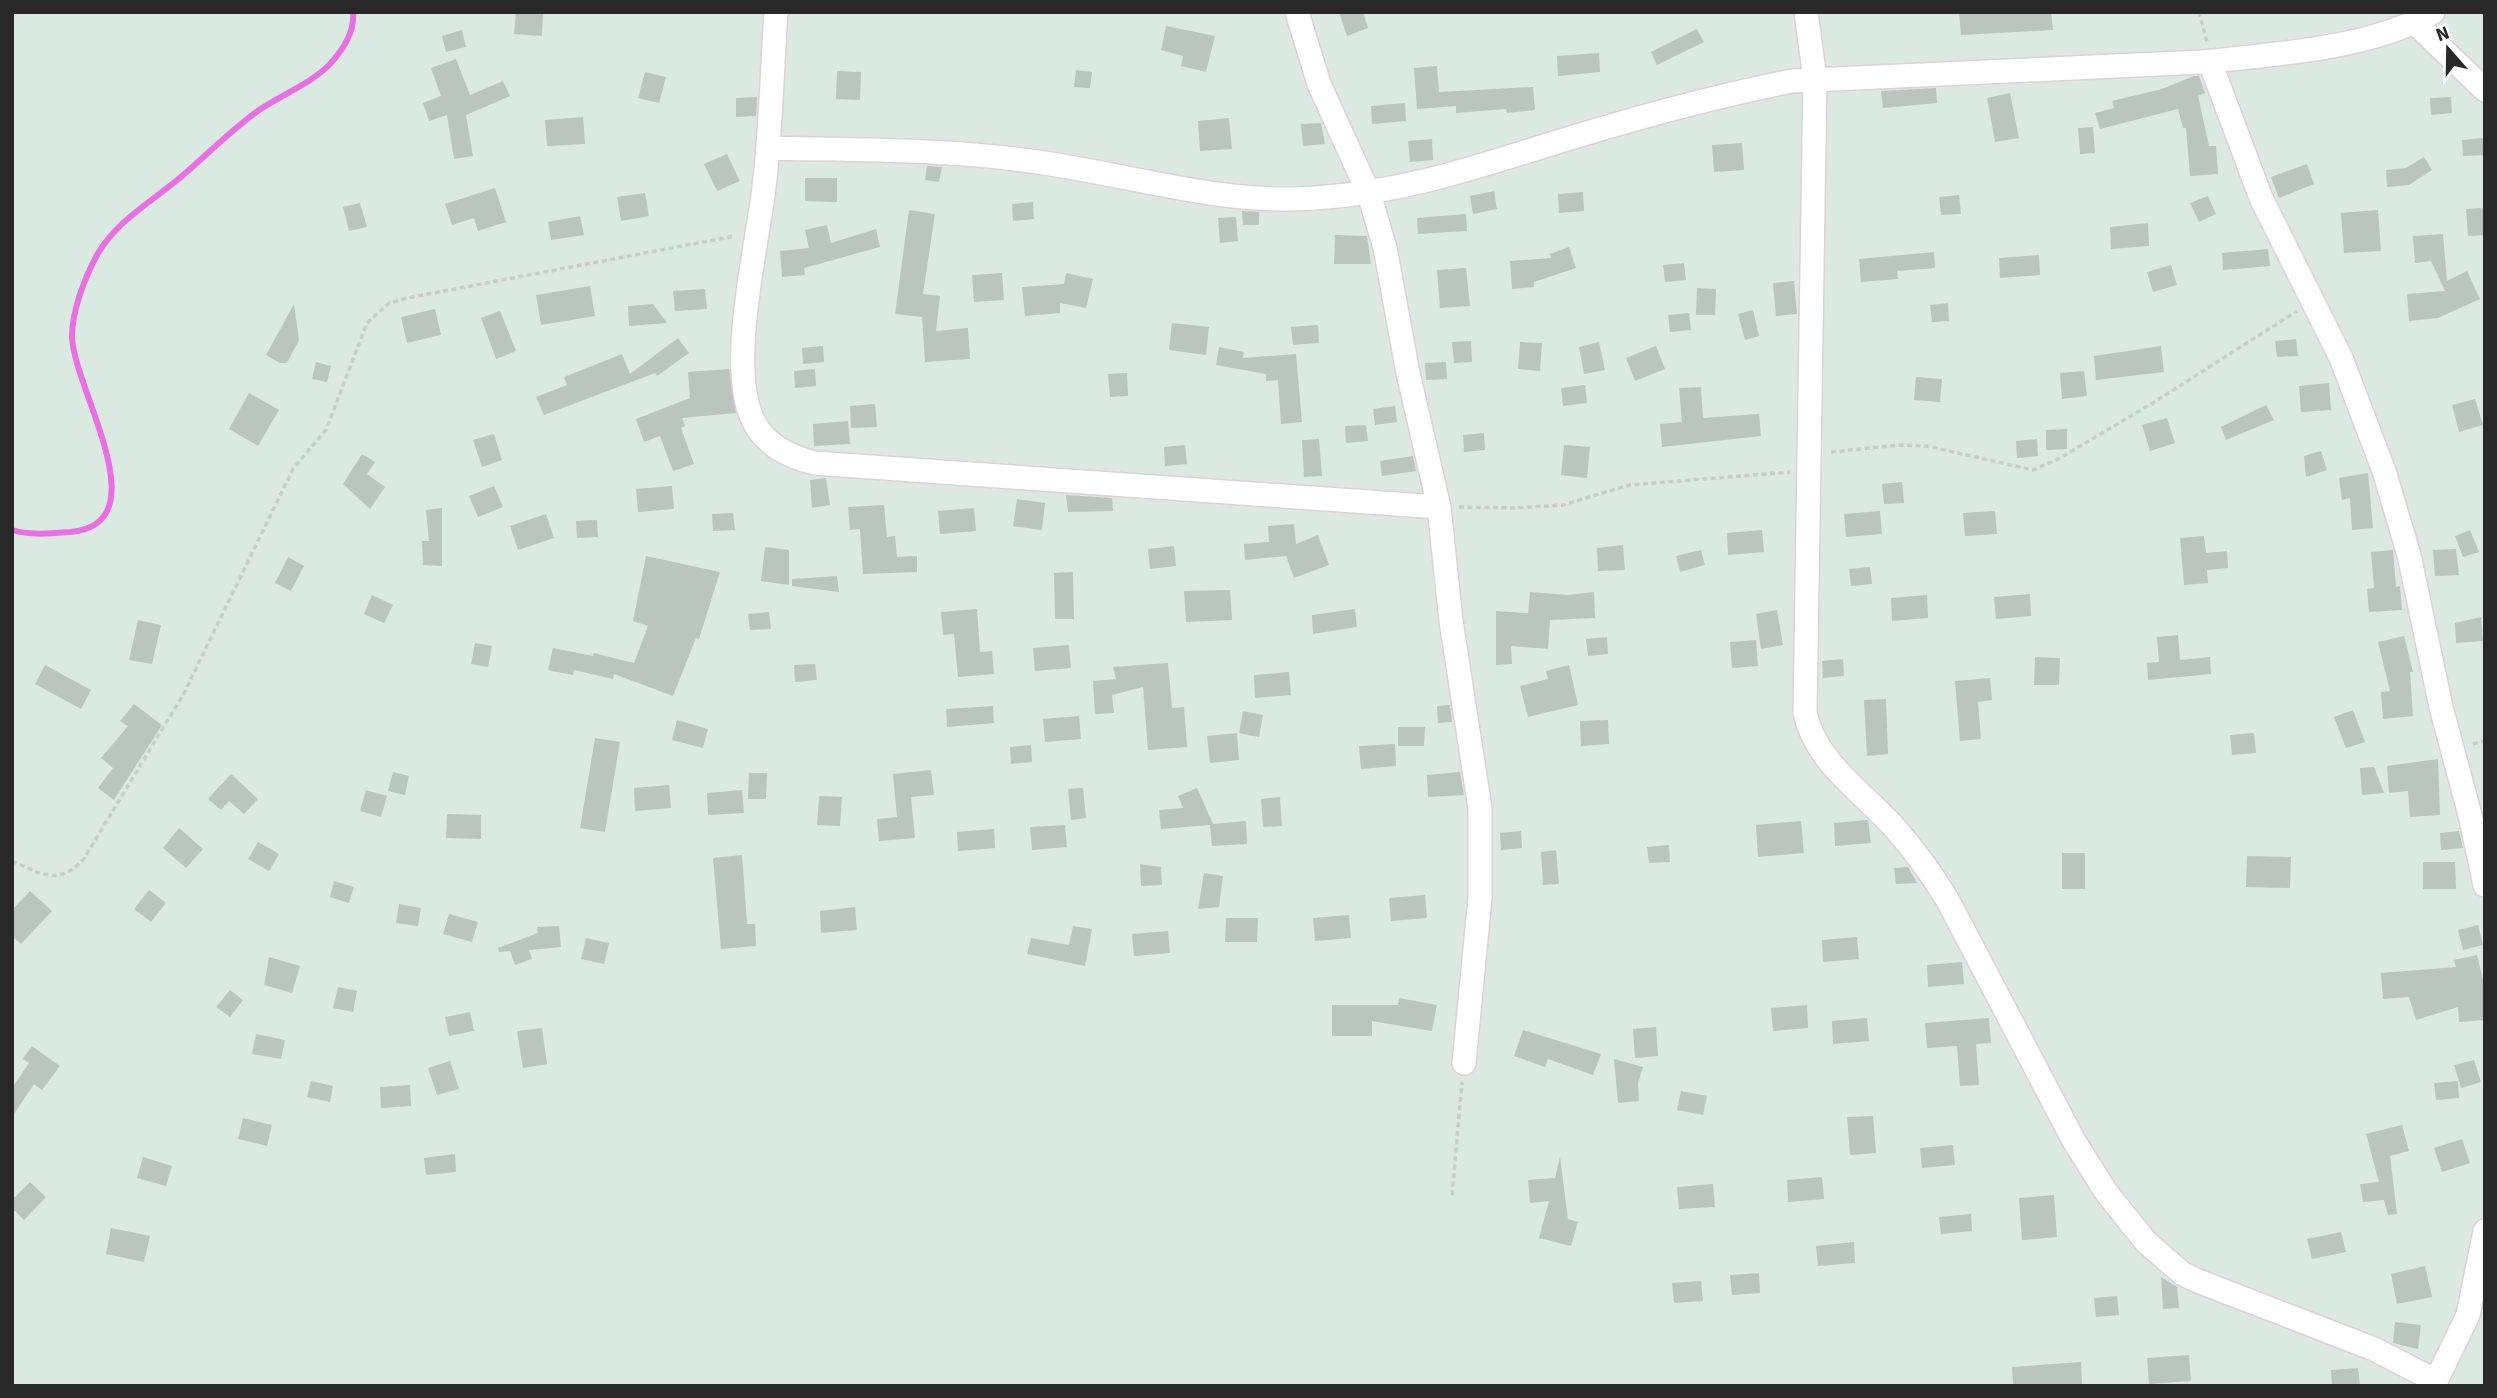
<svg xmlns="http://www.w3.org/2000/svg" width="2497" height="1398" font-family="'Source Sans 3',sans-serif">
  <rect width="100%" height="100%" fill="#daeae0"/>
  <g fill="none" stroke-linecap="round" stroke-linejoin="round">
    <path stroke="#ea6fe4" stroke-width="6" d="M12 530C32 536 50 533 70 532 162 524 73 389 72 336 72 311 85 277 97 255 117 220 153 201 182 176 208 154 231 130 259 110 281 95 312 83 330 64 343 50 355 32 353 12"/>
  </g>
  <path fill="#bac5bd" d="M516 12H543L542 36 514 34Z
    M1339 12H1363L1368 28 1347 36Z
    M1959 12H2051L2053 30 1961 35Z
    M1166 26 1215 36 1206 72 1181 66 1183 56 1161 50Z
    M1697 29 1704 42 1657 65 1651 52Z
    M462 30 466 47 446 52 442 36Z
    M1599 53 1600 72 1558 76 1557 56Z
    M456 59 470 95 503 81 510 96 466 115 473 156 454 159 447 115 429 121 423 103 441 96 431 68Z
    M1437 66 1439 92 1533 87 1535 110 1507 113 1506 109 1456 113V106L1417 109 1414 68Z
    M1076 70 1092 72 1090 88 1074 87Z
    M837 71 861 72 860 100 836 99Z
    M645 72 666 77 659 103 638 98Z
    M2194 76H2199L2205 93 2198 96 2209 146H2216L2218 174 2190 176 2186 128H2183L2178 109 2100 129 2095 113 2114 108 2112 101 2162 89Z
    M1936 88 1937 103 1883 108 1881 91Z
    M2010 93 2019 138 1995 142 1987 98Z
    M757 97 756 116 736 117V98Z
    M2451 97 2452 113 2431 115 2430 98Z
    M1405 103 1406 121 1372 124 1371 106Z
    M583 117 585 144 547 146 545 120Z
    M1229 118 1232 149 1200 151 1198 121Z
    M1321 123 1325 144 1303 146 1301 124Z
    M2093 127 2095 153 2080 154 2078 128Z
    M2483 138 2484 155 2463 156 2462 140Z
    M1432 139 1433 160 1410 162 1408 141Z
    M1742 143 1744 170 1714 172 1712 145Z
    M727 154 740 181 717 191 704 164Z
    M2424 157 2432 170 2409 185 2387 187 2386 170 2406 168Z
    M2307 164 2314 184 2279 198 2271 177Z
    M927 166 942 167 939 182 925 180Z
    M805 178H837V202L805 201Z
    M495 188 506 222 478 231 474 218 452 225 445 204Z
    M1494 191 1497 209 1473 214 1470 196Z
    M1583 192 1584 211 1559 213 1558 194Z
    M645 193 649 216 621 221 617 197Z
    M1959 195 1961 214 1941 215 1939 197Z
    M2208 196 2216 214 2199 222 2190 203Z
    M1033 202 1034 219 1013 221 1012 204Z
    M360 203 367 227 349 231 343 207Z
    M2485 208V235L2468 236 2466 209Z
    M909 210 935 214 923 294 940 296 936 331 968 328 970 359 925 362 922 317 895 314Z
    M2378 210 2381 251 2344 253 2341 213Z
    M1242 211 1259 212V225H1243Z
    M1466 214 1467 231 1418 234 1417 218Z
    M580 216 584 235 551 240 548 222Z
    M1236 217 1238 241 1220 243 1218 218Z
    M2148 223 2149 246 2111 249 2110 227Z
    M827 225 831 243 876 229 880 247 804 268 805 275 782 277 780 251 809 248 805 230Z
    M2443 234 2447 281 2467 271 2480 299 2438 318 2409 321 2407 294 2445 291 2431 261 2415 263 2413 236Z
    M1335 235 1367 236 1371 264H1334Z
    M1569 247 1576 268 1534 282V287L1512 289 1510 261 1551 258 1550 254Z
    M2268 249 2270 266 2223 270 2222 253Z
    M1934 252 1935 268 1897 271 1898 279 1861 282 1859 259Z
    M2039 255 2040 275 2000 278 1999 258Z
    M1684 263 1686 280 1665 282 1663 265Z
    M2171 265 2177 285 2153 292 2147 272Z
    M1466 268 1470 306 1440 308 1437 270Z
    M1002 273 1004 300 974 302 972 275Z
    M1066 273 1093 279 1086 308 1060 303V313L1025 316 1022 287 1064 284Z
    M1794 281 1797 314 1776 316 1773 283Z
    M590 286 595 316 541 325 536 295Z
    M1697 288 1716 289 1715 315H1696Z
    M705 289 707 309 675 311 673 291Z
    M1948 303 1949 321 1932 322 1930 305Z
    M294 304 299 340 287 363H280L266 355Z
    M653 304 667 323 629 326 628 306Z
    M435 309 441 335 407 343 401 317Z
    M1753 310 1759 336 1745 340 1738 314Z
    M500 311 516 351 496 359 481 318Z
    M1689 313 1691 330 1670 332 1668 315Z
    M1172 323 1209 327 1206 355 1169 350Z
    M1318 325 1319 343 1293 345 1291 327Z
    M678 338 689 353 657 376 655 373 544 415 536 397 567 385 564 377 622 354 630 374Z
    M2296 339 2298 356 2277 357 2275 341Z
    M1471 341 1472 362 1454 363 1452 342Z
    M1520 342 1542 343 1540 371 1518 369Z
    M1599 342 1605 370 1584 374 1579 347Z
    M823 346 824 362 803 364 802 348Z
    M1656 346 1665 369 1635 381 1626 358Z
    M2161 346 2164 372 2096 380 2094 356Z
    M1219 347 1244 352 1243 358 1296 354 1302 422 1281 424 1278 380 1266 381V374L1216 365Z
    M316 362 331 366 327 382 312 379Z
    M1446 362 1447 379 1426 380 1425 363Z
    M729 369 736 413 682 418 685 426 681 428 694 464 673 471 660 436 644 442 636 419 690 398 688 372Z
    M815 369 816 386 795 388 794 371Z
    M2084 371 2087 396 2062 399 2060 373Z
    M1127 373 1128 396 1110 397 1108 374Z
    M1916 377 1942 379 1940 402 1914 400Z
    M2329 383 2331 410 2301 412 2299 386Z
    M1585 385 1587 403 1563 406 1561 388Z
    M1701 387 1703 418 1759 414 1761 436 1662 447 1660 424 1682 422 1679 388Z
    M249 393 279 410 258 446 229 429Z
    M2475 399 2483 425 2459 432 2452 405Z
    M875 404 877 427 851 428 850 406Z
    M2266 405 2274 420 2226 440 2221 427Z
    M1395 406 1397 422 1375 425 1373 409Z
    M2167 418 2175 443 2150 451 2142 425Z
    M848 421 850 444 814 446 813 424Z
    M1366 425 1368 441 1346 443 1345 426Z
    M2067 429V449L2046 450V430Z
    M1484 433 1485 450 1464 452 1463 435Z
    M494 434 502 460 482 467 473 440Z
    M1319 439 1322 476 1304 477 1302 440Z
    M2037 439 2038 456 2017 458 2016 441Z
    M1185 445 1187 464 1165 466 1164 447Z
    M1564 445 1590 447 1587 478 1561 475Z
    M2321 451 2327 470 2306 477 2304 456Z
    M362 454 375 462 367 474 385 487 370 509 343 484Z
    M1413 456 1416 471 1382 476 1380 461Z
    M2368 473 2373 528 2352 530 2350 498 2342 500 2339 478Z
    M826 478 830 505 812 508 810 480Z
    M1902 482 1904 503 1884 504 1882 484Z
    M494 486 503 507 478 517 469 496Z
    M672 486 674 509 638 512 636 489Z
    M1066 495 1112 498 1113 511 1068 512Z
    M1017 499 1045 503 1042 530 1013 526Z
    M884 505 887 537 895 536 897 557 917 556V572L863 574 860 529 850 530 848 507Z
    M442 508V566L423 565 422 541H429L426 510Z
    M974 508 976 531 940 534 938 511Z
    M1880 511 1882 534 1846 537 1844 514Z
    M1995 511 1997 534 1965 536 1963 513Z
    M733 513 735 530 713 531 712 514Z
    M546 514 554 538 518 550 510 526Z
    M597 520 598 537 577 538 576 521Z
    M1294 524 1296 544 1318 535 1329 565 1294 578 1286 556 1245 560 1244 544 1269 542 1268 526Z
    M1762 530 1764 552 1728 555 1727 533Z
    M2470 530 2479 552 2463 557 2455 536Z
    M2204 536 2206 553 2227 551 2228 568 2207 570 2208 583 2184 585 2180 538Z
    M1623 545 1625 570 1598 571 1597 548Z
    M1174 546 1176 566 1150 569 1148 549Z
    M765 547 789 550V585L761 581Z
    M2456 549 2459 575 2435 576 2433 550Z
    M1701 550 1705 565 1680 572 1676 556Z
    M2393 550 2396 587 2400 586 2402 610 2369 612 2367 589 2374 588 2371 552Z
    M646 556 720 572 699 639 696 638 673 696 614 674 613 679 574 670 573 675 548 670 553 648 593 656 594 653 634 663 648 626 633 621Z
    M288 557 304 566 291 591 275 583Z
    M1870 567 1872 584 1851 586 1849 569Z
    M1073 572 1074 619H1055L1054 573Z
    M837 576 839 592 792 586V579Z
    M1230 590 1232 620 1186 622 1184 591Z
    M1530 592 1567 595 1594 592 1595 618 1550 620 1548 649 1511 646 1512 664 1496 665V611L1528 613Z
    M2030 594 2031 616 1996 619 1994 597Z
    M372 595 393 605 384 623 364 614Z
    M1927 595 1928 618 1892 621 1891 598Z
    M977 609 980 652 992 651 994 674 958 677 954 634 943 635 941 612Z
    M1355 609 1357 627 1313 634 1312 615Z
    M1777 610 1783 645 1761 649 1756 614Z
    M769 612 771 629 750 630 748 614Z
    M2481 617 2483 641 2456 643 2455 623Z
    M138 620 161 625 152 664 129 660Z
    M2178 635 2180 660 2210 657 2211 674 2148 680 2147 663 2159 662 2157 637Z
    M2404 636 2413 672H2410L2413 716 2383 719 2381 692 2390 691 2378 642Z
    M1607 637 1608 654 1588 656 1586 639Z
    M1756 640 1758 666 1732 668 1730 642Z
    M475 643 492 646 488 667 471 664Z
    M1069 645 1071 668 1035 671 1033 648Z
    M2035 657 2060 658 2059 685H2034Z
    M1843 659 1844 676 1823 678 1822 661Z
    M1168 663 1172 708 1184 707 1187 747 1148 750 1143 687 1112 695 1114 713 1095 714 1093 681 1116 679 1113 667Z
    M815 664 817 680 795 682 794 665Z
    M45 665 91 690 81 709 35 684Z
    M1569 665 1578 705 1528 717 1520 686 1548 679 1546 671Z
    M1289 672 1291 695 1255 698 1254 675Z
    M1990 678 1992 700 1978 702 1981 739 1960 741 1955 681Z
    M1886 699 1888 754 1867 756 1864 700Z
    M134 704 162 725 114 800 98 788 113 768 101 758 128 726 120 721Z
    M1450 705 1452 722 1438 723 1437 706Z
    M993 706 994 723 947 727 946 709Z
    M2353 710 2365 742 2346 748 2334 717Z
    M1243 711 1263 715 1259 737 1239 733Z
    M1079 716 1081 739 1045 742 1043 719Z
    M677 720 708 729 703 748 672 740Z
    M1608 720 1609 744 1581 746 1580 721Z
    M1398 727H1425L1424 746H1398Z
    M1237 733 1239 760 1210 763 1207 736Z
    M2254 733 2256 753 2232 755 2230 735Z
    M595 738 620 742 605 832 580 828Z
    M1395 744 1396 766 1361 769 1359 746Z
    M1031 745 1032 762 1011 764 1010 747Z
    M2438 759 2440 815 2410 817 2408 791 2389 793 2387 766Z
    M2374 767 2384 793 2362 795 2360 768Z
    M931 770 934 795 911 797 915 838 879 841 877 819 897 817 893 774Z
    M393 772 409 776 405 795 388 791Z
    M1460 772 1464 795 1428 797 1427 775Z
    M749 773H767L766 799H748Z
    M231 774 258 799 244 814 229 801 221 810 208 799Z
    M669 785 671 808 635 811 634 788Z
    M1083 788 1086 818 1071 820 1068 789Z
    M1197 788 1213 824 1246 821 1247 844 1212 846 1210 825 1161 829 1159 810 1183 808 1178 796Z
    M366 790 387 796 381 817 360 811Z
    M742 790 744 813 708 815 707 793Z
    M819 796 842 797 840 826 817 825Z
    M1280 797 1282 826 1263 827 1261 799Z
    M447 814 481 815V839L446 838Z
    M1868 820 1871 843 1835 846 1834 823Z
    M1801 821 1804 853 1758 857 1756 825Z
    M1065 825 1067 847 1032 850 1030 827Z
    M179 828 203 849 186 868 163 848Z
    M994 829 995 848 958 851 957 832Z
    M1521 831 1522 848 1501 850 1500 833Z
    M2459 831 2463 848 2441 850 2440 833Z
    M258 842 279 854 269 871 248 859Z
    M1669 845 1670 862 1649 863 1647 847Z
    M1556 850 1559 884 1543 885 1541 852Z
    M2062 853H2085V889H2062Z
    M742 855 747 924H755L756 946 721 949 713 858Z
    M2247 856 2291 857 2290 888 2246 887Z
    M2423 862H2455L2456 889H2423Z
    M1140 864 1161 867 1162 885 1141 886Z
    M1908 867 1917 883 1896 884 1894 868Z
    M1204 873 1223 876 1219 907 1198 909Z
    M334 881 354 887 349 903 330 897Z
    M149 890 166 903 151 922 134 909Z
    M30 891 52 911 21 944 12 936V910Z
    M1425 895 1427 918 1391 921 1389 898Z
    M399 904 421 908 418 926 396 923Z
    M855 907 857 930 821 933 820 911Z
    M449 914 478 922 472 942 443 934Z
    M1349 915 1351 938 1315 941 1313 918Z
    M1226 918H1258L1257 942H1225Z
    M2478 925 2483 945 2463 950 2458 930Z
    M559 926 561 947 529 950 532 959 515 965 510 951 499 952 498 948 538 933 537 927Z
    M1073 926 1092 929 1085 966 1027 954 1031 938 1069 945Z
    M1168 931 1170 953 1134 956 1132 934Z
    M1857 937 1859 959 1823 962 1822 940Z
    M586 938 609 943 604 964 581 959Z
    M2477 955 2485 988V1020L2459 1022 2458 1007 2416 1020 2409 997 2383 999 2381 973 2456 967 2454 960Z
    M269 957 300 966 292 993 264 985Z
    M1962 962 1964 984 1928 987 1927 965Z
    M338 987 357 991 353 1012 333 1008Z
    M230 990 243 1000 230 1017 216 1007Z
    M1399 998 1437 1005 1432 1031 1372 1021V1036H1332V1005H1398Z
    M1807 1005 1808 1028 1773 1031 1771 1008Z
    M470 1012 474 1031 449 1036 445 1017Z
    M1867 1018 1869 1041 1833 1044 1832 1021Z
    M1989 1018 1991 1043 1976 1044 1979 1085 1960 1086 1957 1046 1927 1048 1925 1023Z
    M1656 1027 1658 1056 1635 1058 1633 1029Z
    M542 1028 547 1064 523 1068 517 1031Z
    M1523 1030 1601 1054 1593 1075 1548 1059 1545 1067 1514 1056Z
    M256 1034 285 1040 281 1059 252 1054Z
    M32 1046 60 1066 42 1090 34 1084 12 1117V1088L29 1063 23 1059Z
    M1614 1059 1643 1067 1638 1083 1639 1101 1618 1103Z
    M2474 1060 2481 1082 2461 1088 2454 1065Z
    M450 1061 459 1089 437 1095 428 1068Z
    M311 1081 333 1086 330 1102 307 1097Z
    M2458 1081 2459 1098 2436 1100 2434 1083Z
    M410 1085 411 1106 381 1108 380 1087Z
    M1681 1091 1707 1096 1703 1115 1677 1110Z
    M1873 1116 1876 1153 1850 1155 1847 1117Z
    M243 1118 272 1125 267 1146 238 1139Z
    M2402 1125 2409 1151 2390 1156 2397 1214 2388 1215 2384 1200 2363 1202 2360 1184 2379 1182 2366 1134Z
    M2462 1139 2470 1163 2442 1172 2434 1148Z
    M1953 1145 1955 1165 1922 1168 1920 1148Z
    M455 1154 456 1172 426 1175 424 1158Z
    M143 1157 172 1166 166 1186 137 1178Z
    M1560 1157 1568 1219 1578 1222 1571 1246 1539 1238 1549 1201 1530 1203 1528 1180 1555 1178Z
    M1822 1177 1824 1199 1788 1202 1787 1180Z
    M30 1182 46 1197 24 1220 12 1208V1200Z
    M1713 1184 1715 1207 1679 1209 1677 1187Z
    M2054 1195 2057 1237 2022 1240 2019 1198Z
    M1971 1214 1972 1231 1941 1234 1939 1217Z
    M111 1228 150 1236 144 1262 106 1254Z
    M2341 1232 2346 1252 2312 1259 2307 1239Z
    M1854 1242 1855 1263 1818 1266 1816 1246Z
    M2425 1266 2432 1297 2397 1304 2391 1274Z
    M1759 1273 1760 1293 1732 1295 1730 1275Z
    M2161 1277 2177 1287 2179 1308 2163 1309Z
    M1701 1281 1703 1301 1674 1303 1672 1283Z
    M2117 1296 2119 1315 2096 1317 2094 1298Z
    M2395 1322 2421 1325 2418 1349 2393 1343Z
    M2189 1355 2191 1381 2149 1384 2147 1358Z
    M2081 1362 2082 1384H2013L2012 1367Z
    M2358 1368 2360 1386H2332L2331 1370Z"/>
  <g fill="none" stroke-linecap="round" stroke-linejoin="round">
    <g stroke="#e1cfd6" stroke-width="26">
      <path id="street" d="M776 12C772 70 771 129 764 187 757 248 728 362 752 418 764 445 788 456 814 463L1439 507
        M1297 12 1319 84 1369 194 1385 248 1408 373 1439 507 1451 621 1480 808V898L1464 1063
        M1806 12 1815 79 1805 713C1816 762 1859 789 1892 825 1913 848 1931 873 1947 899L2074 1141 2106 1192 2146 1242 2183 1274 2198 1281 2374 1349 2436 1381 2468 1315 2485 1231
        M2415 23 2485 90
        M2210 62 2261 198 2341 358 2384 471 2409 555 2441 707 2470 815 2485 885
        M768 148C858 150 949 149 1038 162 1130 175 1221 205 1315 198 1415 192 1501 158 1597 130 1661 111 1726 94 1792 81L2202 62C2270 55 2376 48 2433 12"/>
    </g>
    <path stroke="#cbcbcb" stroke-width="3.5" stroke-dasharray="5 3.5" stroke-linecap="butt" d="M2199 12 2207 42
      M1831 452 1900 445 1927 446 2033 470 2060 458 2156 401 2297 311
      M1459 507 1515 508 1563 505 1629 485 1790 472
      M2473 744 2485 741
      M12 861C42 874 58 886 83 860L183 695 293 469 326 430 367 323 379 312 389 303 407 298 735 236
      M1452 1195 1462 1082"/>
    <use href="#street" stroke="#fff" stroke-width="23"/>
  </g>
  <rect width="2497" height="1398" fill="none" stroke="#282828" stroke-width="28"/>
  <g transform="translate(2448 49) rotate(340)" stroke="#ffffff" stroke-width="5" paint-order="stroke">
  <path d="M0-5L12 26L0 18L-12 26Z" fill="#282828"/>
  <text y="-10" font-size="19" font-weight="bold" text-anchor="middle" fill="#282828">N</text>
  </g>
</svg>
